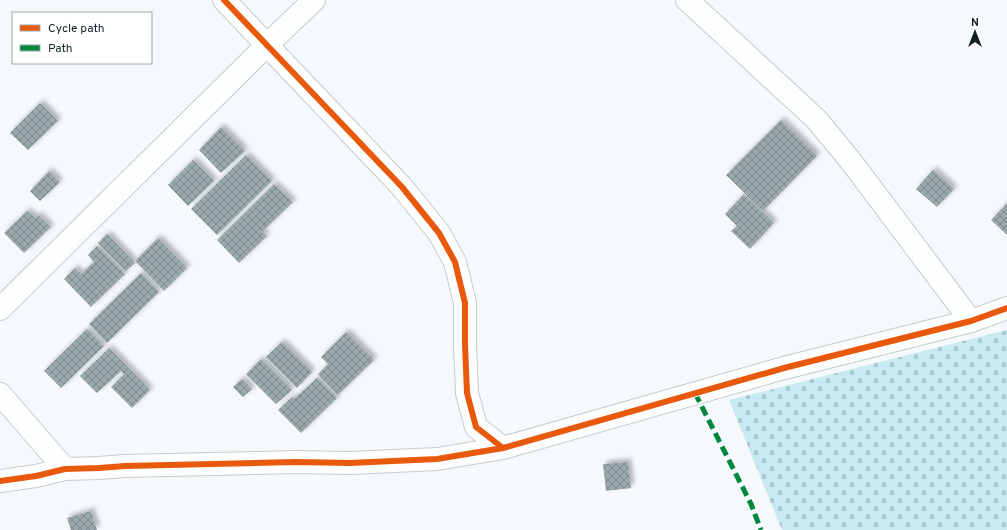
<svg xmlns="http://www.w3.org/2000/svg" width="1007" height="530" font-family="Overpass,sans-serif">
  <defs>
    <pattern id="cemetery-stones" width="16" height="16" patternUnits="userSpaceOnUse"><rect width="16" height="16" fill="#c8e8f2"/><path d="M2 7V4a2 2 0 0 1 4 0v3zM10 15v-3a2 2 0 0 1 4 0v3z" fill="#abc7cf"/></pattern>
    <pattern id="building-cross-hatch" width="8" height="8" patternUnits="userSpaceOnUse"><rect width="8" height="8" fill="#9ca9ac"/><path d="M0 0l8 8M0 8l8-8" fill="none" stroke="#7e898c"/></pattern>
    <filter id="shadow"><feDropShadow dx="3.5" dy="-3.5" stdDeviation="2" flood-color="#0004"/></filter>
  </defs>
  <rect width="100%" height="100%" fill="#f5f9fb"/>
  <path fill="url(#cemetery-stones)" d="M1007 330V530H782L729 400Z"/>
  <path fill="url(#building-cross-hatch)" filter="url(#shadow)" d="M40 103 58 121 28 150 10 133Z
    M781 120 817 156 763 211 726 175Z
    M221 127 245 151 221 173 199 150Z
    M246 155 272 181 217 235 191 209Z
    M193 160 214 181 188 206 168 185Z
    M933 170 954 189 937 207 916 189Z
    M49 171 60 182 40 201 30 191Z
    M274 184 293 202 262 232 267 236 239 263 217 240Z
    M744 194 774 223 750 249 731 231 737 226 725 214Z
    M1007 203V235L991 220Z
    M27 211 35 218 38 215 51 227 24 253 4 233Z
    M107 234 135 263 126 271 98 243Z
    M158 238 187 268 164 291 135 261Z
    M97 246 125 274 91 307 64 279 75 268 81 274 94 262 88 255Z
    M141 273 159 292 107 343 89 324Z
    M87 329 104 346 61 388 44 371Z
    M346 332 374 360 338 395 318 374 328 364 321 357Z
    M282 342 312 372 297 388 266 357Z
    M109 348 150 390 132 408 111 387 124 374 121 371 97 393 80 376Z
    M261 359 292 390 276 404 246 374Z
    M317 378 337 398 301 433 278 410 292 397 294 399Z
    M242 379 252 389 243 397 233 387Z
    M628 462 631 488 606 491 603 464Z
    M91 511 97 530H71L67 518Z"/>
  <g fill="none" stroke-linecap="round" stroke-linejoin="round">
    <g stroke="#c3ccce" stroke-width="24">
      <path id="minor" d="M224 0 402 187 439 233 455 262 465 303V345L467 393 476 427 503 448
        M687 0 816 119 850 160 971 321
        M0 309 267 45 314 0
        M0 394 65 469
        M0 481 36 476 65 469 99 468 125 466 296 462 350 463 437 459 503 448 784 368 971 321 1007 308"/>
    </g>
    <use href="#minor" stroke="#fefefe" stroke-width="22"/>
    <path stroke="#00873e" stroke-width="5" stroke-dasharray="10 5" stroke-linecap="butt" d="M695 393 751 504 761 530"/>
    <g stroke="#fff" stroke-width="8">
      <path id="cycleway" d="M224 0 402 187 439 233 455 262 465 303V345L467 393 476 427 503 448
        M0 481 36 476 65 469 99 468 125 466 296 462 350 463 437 459 503 448 784 368 971 321 1007 308"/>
    </g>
    <use href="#cycleway" stroke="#e8590c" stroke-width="6"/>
  </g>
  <rect x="12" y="12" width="140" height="52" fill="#ffffff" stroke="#a0a6a8"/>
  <rect x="20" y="25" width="20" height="6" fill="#e8590c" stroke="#a0a6a8"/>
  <text x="48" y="32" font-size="12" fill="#122125">Cycle path</text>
  <rect x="20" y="45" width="20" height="6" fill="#00873e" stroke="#a0a6a8"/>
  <text x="48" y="52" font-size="12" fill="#122125">Path</text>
  <g transform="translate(975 32)" stroke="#ffffff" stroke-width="3" paint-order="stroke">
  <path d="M0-3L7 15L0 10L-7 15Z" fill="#122125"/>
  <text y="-6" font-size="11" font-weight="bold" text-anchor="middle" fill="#122125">N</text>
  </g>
</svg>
